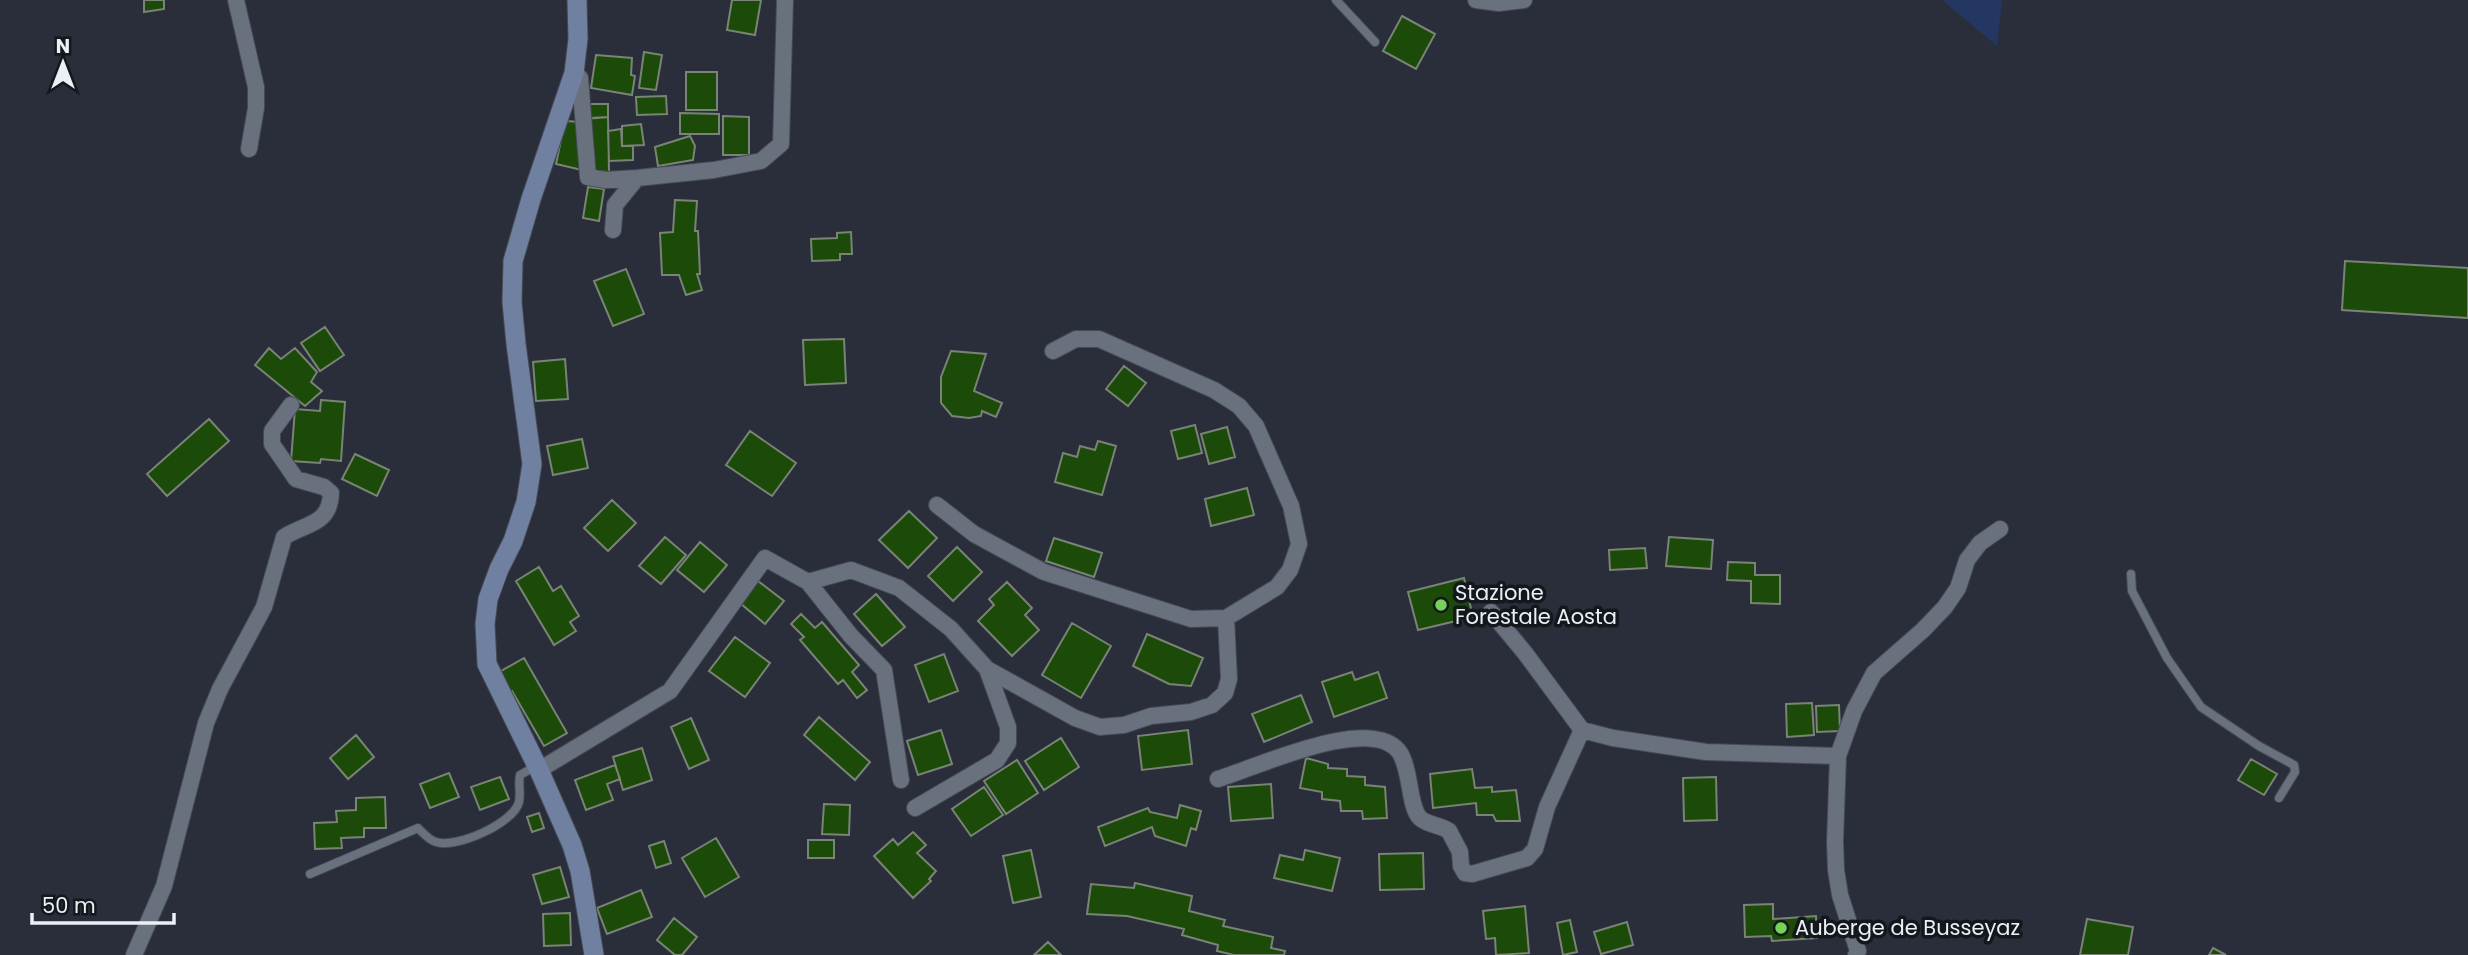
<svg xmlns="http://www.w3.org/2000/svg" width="2468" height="955" font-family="Poppins,sans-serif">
  <rect width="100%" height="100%" fill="#292e3a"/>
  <path fill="#233762" d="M1942 0H2002L1997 46Z"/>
  <path fill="#1c4a08" stroke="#798376" stroke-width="2" d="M144 0H164V9L144 12Z
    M732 0H761L755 35 727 30Z
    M1402 16 1435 34 1416 69 1383 51Z
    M644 52 662 55 656 90 639 88Z
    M596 55 632 58 631 75 635 76 632 95 591 88Z
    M686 72H717V110H686Z
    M666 96 667 114 637 115 636 97Z
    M586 104H608V117L586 119Z
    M680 113 719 114V134H680Z
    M723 116 749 117V155H723Z
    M608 117 609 172 593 171 590 118Z
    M565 121 581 122 582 170 556 164Z
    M641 124 644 145 622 146V126Z
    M621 129 622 146H633V160L609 161 608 131Z
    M690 136 695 146 693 160 658 166 655 147Z
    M588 187 604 189 599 221 583 218Z
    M675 200 697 201 695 231H698L700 274H697L702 290 686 295 679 275H662L660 233 673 232Z
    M851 232 852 254H840V260L812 261 811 239 837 238V233Z
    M2345 261 2468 268V318L2342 310Z
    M626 269 644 314 613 326 594 281Z
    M325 327 344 355 320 371 301 343Z
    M844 339 846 383 805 385 803 340Z
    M269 348 281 359 295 348 317 372 311 382 322 391 305 406 255 365Z
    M951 351 986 354 974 391 1002 403 996 417 982 411 981 416 969 418 952 416 941 403V377Z
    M565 359 568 399 536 401 533 362Z
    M1124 366 1146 383 1128 406 1106 389Z
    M321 400 345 402 341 461 321 459 320 463 291 461 295 409 320 411Z
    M209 419 229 441 167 496 147 474Z
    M1195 425 1202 453 1178 459 1171 431Z
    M1227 427 1235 457 1209 464 1201 434Z
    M750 431 796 463 772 496 726 465Z
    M582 439 588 468 553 475 547 446Z
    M1098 441 1116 446 1102 495 1055 482 1063 453 1077 457 1080 446 1095 450Z
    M355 454 389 470 377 496 342 479Z
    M1247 488 1254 515 1211 526 1205 499Z
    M612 500 636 523 608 551 584 528Z
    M909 511 937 538 908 568 879 540Z
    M665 537 686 555 661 584 639 566Z
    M1669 537 1713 540 1711 569 1666 566Z
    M1054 538 1102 553 1094 577 1046 561Z
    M700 542 727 565 704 592 677 570Z
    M957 547 982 572 953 601 928 576Z
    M1645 548 1647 568 1610 570 1609 550Z
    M1728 562 1755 563V575H1780V604L1751 603V581L1727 580Z
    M539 567 553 591 561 586 579 616 570 622 576 631 554 645 516 581Z
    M1464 578 1473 617 1418 630 1408 592Z
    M758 581 784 601 765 624 740 603Z
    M1007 582 1032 608 1025 615 1039 630 1012 656 978 621 994 605 989 599Z
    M876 594 905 627 882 646 854 614Z
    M801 614 815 628 822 622 859 665 852 672 867 690 857 698 843 680 838 684 800 640 804 637 791 624Z
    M1072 623 1111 646 1081 698 1042 675Z
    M1147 634 1203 658 1191 686 1169 684 1133 666Z
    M735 637 770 663 745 697 709 671Z
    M944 654 958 691 929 702 915 665Z
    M524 658 567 733 544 746 512 691 505 694 494 675Z
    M1352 672 1355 680 1378 672 1387 698 1334 717 1322 682Z
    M1301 695 1312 722 1264 742 1252 714Z
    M1812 703 1814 735 1787 737 1786 704Z
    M1839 705 1840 731 1817 732 1816 706Z
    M819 717 870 762 855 780 804 735Z
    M691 718 709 760 689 769 671 727Z
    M941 730 952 764 918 775 907 741Z
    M1188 730 1192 764 1142 770 1138 736Z
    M356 735 374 757 348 779 330 758Z
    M1061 738 1079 767 1044 790 1025 761Z
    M642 748 652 780 623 790 613 757Z
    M1306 758 1328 764V768L1347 769V776L1365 777V785L1385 787 1387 818 1363 819 1362 811H1341L1340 801 1322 799V792L1300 788Z
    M2251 759 2277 774 2264 795 2238 780Z
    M1017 760 1038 793 1006 814 984 781Z
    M615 765 620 779 607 784 613 800 586 810 575 780Z
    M1472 769 1475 788 1492 787V792L1516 790 1520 821H1496L1493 815H1477L1476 803 1433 808 1430 774Z
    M449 773 459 797 430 808 420 784Z
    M500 777 509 799 480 810 471 787Z
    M1716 777 1717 820 1684 821 1683 778Z
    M1271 784 1273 818 1231 821 1228 787Z
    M984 787 1003 815 971 836 952 809Z
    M385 797 386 828H364V837L341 838 342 848 315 849 314 823 337 822 336 811 356 810V798Z
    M824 804 850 805 849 835 822 834Z
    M1180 805 1201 811 1196 830 1191 828 1186 846 1155 836 1152 827 1105 846 1098 827 1148 808 1150 812 1177 818Z
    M539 813 544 828 532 832 527 817Z
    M913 832 926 845 917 853 936 871 929 879 931 881 913 898 874 856 893 839 898 845Z
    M716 838 739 877 705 897 682 858Z
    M808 840H834V858H808Z
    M664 841 671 863 656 868 649 846Z
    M1031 850 1041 897 1013 903 1003 856Z
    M1305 850 1340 858 1332 891 1274 878 1280 855 1303 860Z
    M1423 853 1424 889 1380 890 1379 854Z
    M560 867 569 897 542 904 533 875Z
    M1135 883 1192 896 1189 911 1225 920 1223 926 1273 937 1271 948 1285 951 1284 955H1234L1217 951 1218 945 1182 935 1184 929 1127 916 1087 914 1091 884 1134 888Z
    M641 890 652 917 607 934 597 908Z
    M1773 904V919L1816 916 1817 938 1772 941 1771 936 1745 937 1744 905Z
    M1525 906 1529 953 1496 955 1495 938 1486 939 1483 911Z
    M570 913 571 945 544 946 543 914Z
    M674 918 697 937 682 955H675L657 940Z
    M2087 919 2133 927 2128 955H2080Z
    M1570 920 1577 952 1563 955 1557 923Z
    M1627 922 1633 945 1601 954 1594 932Z
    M1048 942 1061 955H1034Z
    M2213 948 2226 955H2209Z"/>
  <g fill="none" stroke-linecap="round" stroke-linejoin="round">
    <g stroke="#454a54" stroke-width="10">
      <path id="service" d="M1336 0 1375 42
        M2131 574 2132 591 2167 658 2201 707 2259 746 2294 765 2295 772 2279 798
        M310 874 418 828C423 833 429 840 436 842 456 849 514 823 519 802 521 794 518 783 520 775L529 770H536"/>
    </g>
    <g stroke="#454a54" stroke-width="18">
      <path id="minor" d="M236 0 256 87V108L249 149
        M1476 0 1499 3 1524 0
        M574 73 580 78 588 177 605 180 637 178
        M613 230 615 205 637 178 714 170 761 161 781 144 785 0
        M937 505 974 534 1044 572 1191 619 1226 618
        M808 582 851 570 899 588 951 629 987 669 1075 718 1100 727 1124 725 1151 716 1191 712 1212 705 1225 693 1229 679 1226 618 1277 587 1290 570 1299 544 1291 506 1256 426 1239 406 1214 390 1099 339H1076L1053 351
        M1491 612 1525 653 1582 730 1613 738 1706 752 1838 756
        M539 770 670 691 765 558 808 582 851 636 884 670 901 780
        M1218 779C1255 768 1373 712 1400 753 1411 771 1409 808 1420 818 1427 825 1441 825 1449 831L1460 852 1461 866 1465 873 1472 874 1527 858 1535 849 1547 807 1582 730
        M915 808 997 760 1008 743V727L987 669
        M134 955 164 886 206 723 220 689 264 607 284 537C306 523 330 525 331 493L324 487 296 479 272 444V431L291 405
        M1856 955 1858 951 1840 895 1836 870 1835 842 1838 756 1854 711 1874 673 1923 630 1945 607 1958 588 1967 560 1980 543 2000 529"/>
    </g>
    <g stroke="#454a54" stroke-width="21">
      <path id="secondary" d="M577 0 578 39 574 73 531 199 513 261 512 302 516 344 532 464 526 502 513 541 499 569 488 599 485 624 487 664 539 770 572 845 580 871 594 955"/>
    </g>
    <use href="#service" stroke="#6a717e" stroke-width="8"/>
    <use href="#minor" stroke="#6a717e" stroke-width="16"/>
    <use href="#secondary" stroke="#7080a1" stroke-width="19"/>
  </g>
  <g fill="#77d259" stroke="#14171c" stroke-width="2.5">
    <circle cx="1441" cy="605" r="7"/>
    <circle cx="1781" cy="928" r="7"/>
  </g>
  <g text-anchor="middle" stroke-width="7" stroke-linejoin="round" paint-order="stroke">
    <g font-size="21" fill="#ebeff6" stroke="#14171c" text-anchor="start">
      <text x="1455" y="600">Stazione<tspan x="1455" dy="24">Forestale Aosta</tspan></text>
      <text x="1795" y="935">Auberge de Busseyaz</text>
    </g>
  </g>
  <g transform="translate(63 63)" stroke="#14171c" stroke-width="5" paint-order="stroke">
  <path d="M0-5L12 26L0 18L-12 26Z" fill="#ebeff6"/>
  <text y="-10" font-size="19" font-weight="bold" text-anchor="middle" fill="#ebeff6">N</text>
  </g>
  <path d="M32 913v10h142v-10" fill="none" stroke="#ebeff6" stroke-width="3.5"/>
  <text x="42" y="913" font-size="21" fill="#ebeff6" stroke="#14171c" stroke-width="5" paint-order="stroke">50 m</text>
</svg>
